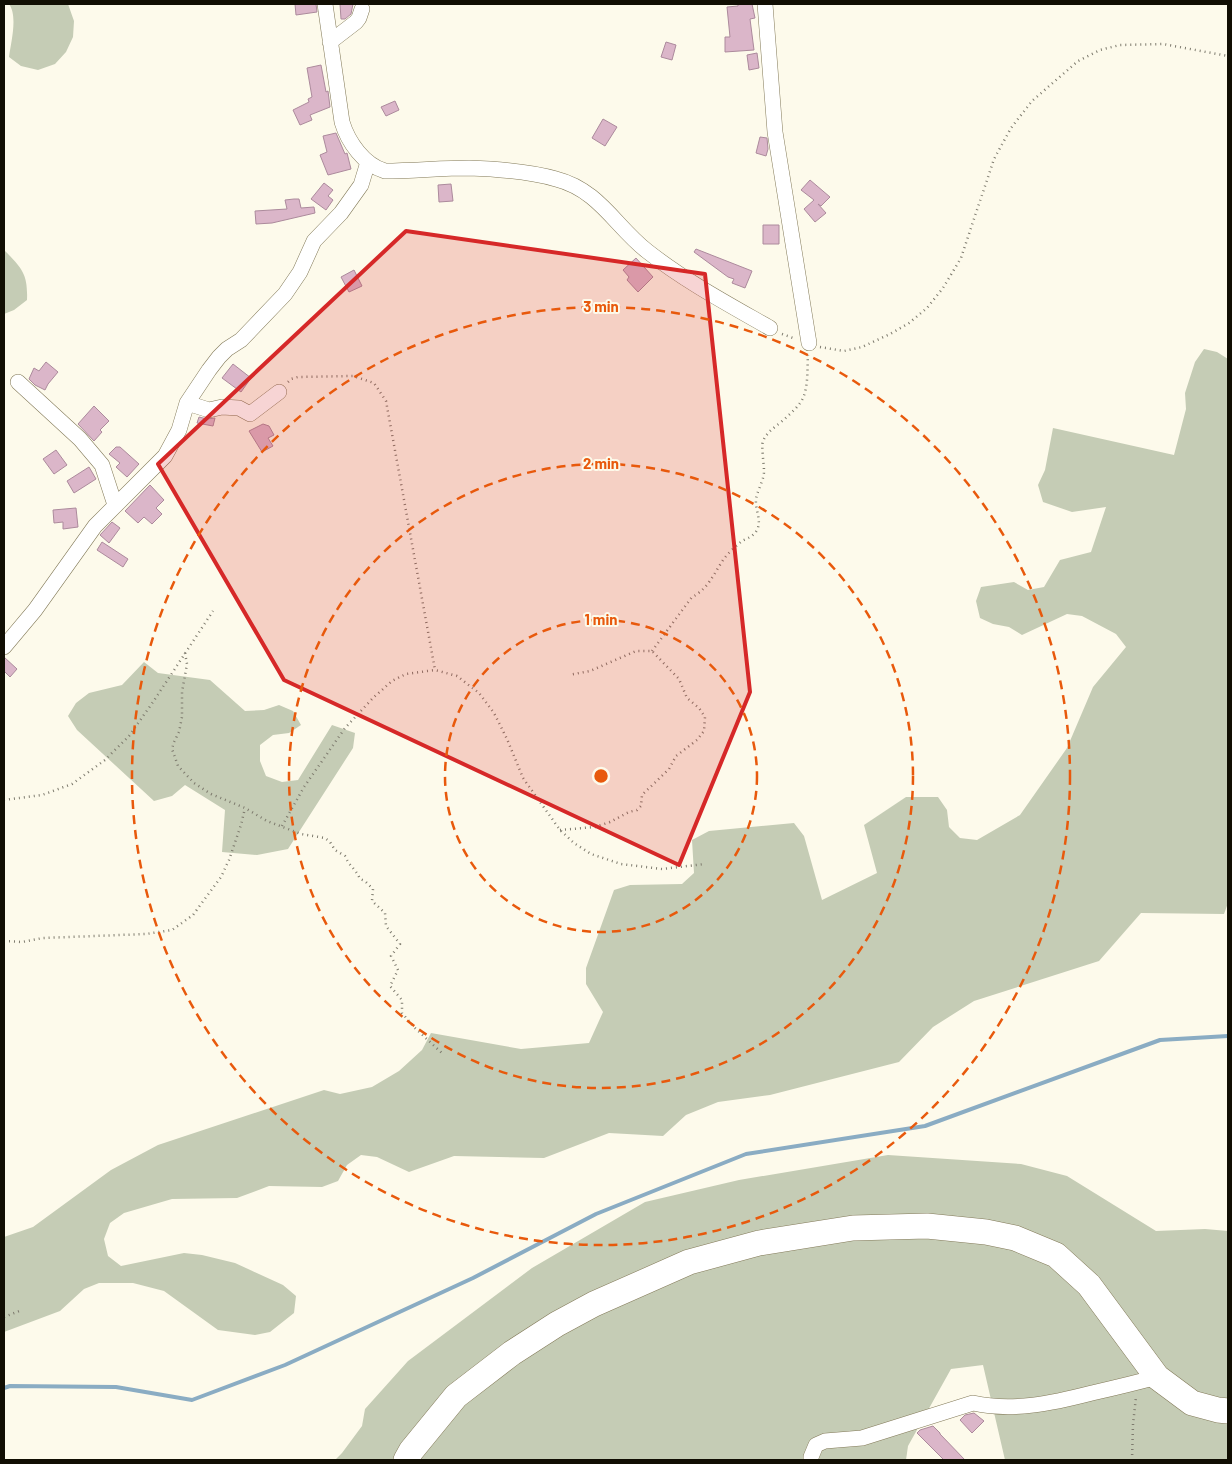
<svg xmlns="http://www.w3.org/2000/svg" width="1232" height="1464" font-family="Barlow,sans-serif">
  <rect width="100%" height="100%" fill="#fdfaeb"/>
  <path fill="#c5ccb5" d="M9 4H68L74 21 73 37 66 52 55 64 38 70 21 66 9 57C11 42 18 16 9 4Z
    M4 250C22 268 28 274 27 300L14 310 4 314Z
    M1204 349 1217 352 1228 359V903L1224 914 1141 913 1099 961 974 1001 933 1027 899 1062 770 1095 718 1102 686 1115 663 1136 609 1133 544 1158 454 1156 409 1172 377 1157 361 1155 347 1165 338 1181 322 1187 269 1186 237 1198 172 1199 124 1213 110 1223 104 1239 108 1256 121 1266 184 1253 202 1255 235 1263 283 1285 296 1296 294 1313 270 1332 255 1335 218 1330 164 1291 133 1283H99L84 1289 60 1311 4 1332V1237L33 1227 111 1170 158 1145 324 1090 340 1094 372 1087 399 1071 422 1050 431 1033 521 1049 589 1043 603 1012 586 984V968L614 890 630 885 682 884 694 873 692 840 709 831 794 823 804 836 822 900 877 873 864 825 906 797H938L947 810 949 827 960 838 977 840 1020 815 1067 748 1093 687 1126 647 1116 634 1082 616 1067 614 1022 635 1009 627 993 624 980 618 976 601 981 587 1014 582 1028 590 1044 587 1060 560 1091 552 1106 507 1072 512 1043 502 1038 485 1045 470 1053 428 1174 455 1186 409 1185 393 1195 362Z
    M144 662 158 673 210 680 245 711 264 710 279 705 293 711 301 725 289 733 273 735 260 745V761L266 776 282 782 298 780 332 725 355 733 353 748 288 849 257 855 222 852 225 810 185 785 172 796 154 801 77 730 68 716 76 703 89 693 122 685Z
    M888 1155 1021 1164 1067 1176 1156 1231 1205 1229 1228 1231V1460H1005L983 1365 951 1369 908 1446 906 1460H335L342 1453 362 1426 365 1409 408 1361 532 1268 645 1202 739 1180Z"/>
  <g fill="none" stroke-linecap="round" stroke-linejoin="round">
    <path stroke="#8aacc3" stroke-width="4" d="M4 1388 10 1386 116 1387 192 1400 285 1365 473 1278 596 1214 746 1154 925 1126 1160 1040 1228 1036"/>
  </g>
  <path fill="#dbb6c9" stroke="#ac8a9c" d="M295 4H316L317 12 296 15Z
    M340 4H353L351 14 345 19H341Z
    M738 4H752L755 18 750 19 754 50 725 52V37H730L727 7 738 6Z
    M666 42 676 45 672 60 661 57Z
    M757 53 759 68 749 70 747 55Z
    M321 65 326 92 328 91 330 107 310 115 312 120 300 125 293 110 309 102 308 99 312 97 307 68Z
    M395 101 399 110 386 116 381 107Z
    M603 119 617 127 605 146 592 138Z
    M336 133 345 154 347 153 351 169 328 175 320 155 327 152 323 136Z
    M760 137 767 138 768 149 766 156 756 153Z
    M810 180 830 197 821 206 818 204 826 213 815 222 804 209 814 200 801 190Z
    M324 183 333 190 328 196 333 200 326 210 311 199Z
    M451 184 453 201 439 202 438 185Z
    M294 199H299L301 208 314 207 315 213 272 223 256 224 255 211 287 209 285 200Z
    M763 225H779V244H763Z
    M696 249 752 271 745 288 732 283 734 279 728 277 694 252Z
    M636 258 653 277 638 292 627 280 629 277 623 270Z
    M354 270 362 286 349 292 341 277Z
    M46 362 58 372 48 384 45 390 35 385 29 379 34 368 39 371Z
    M233 364 251 378 241 392 222 378Z
    M94 406 109 421 100 430 102 432 94 441 78 424Z
    M199 417 207 419 215 418 213 426 197 423Z
    M263 424 269 426 274 435 268 438 273 446 262 452 249 431Z
    M116 447H120L139 464 127 477 116 467 120 463 109 454Z
    M56 450 67 465 54 474 43 459Z
    M89 467 96 479 74 493 67 481Z
    M150 485 164 500 156 508 162 514 152 524 144 517 138 523 125 511Z
    M76 508 78 527 63 529V522L54 523 53 510Z
    M112 522 120 528 109 543 100 535Z
    M102 542 128 559 123 567 97 550Z
    M4 657 17 669 10 677 4 671Z
    M974 1413 984 1421 972 1433 960 1420 965 1415Z
    M933 1426 940 1433V1434L965 1460H944L917 1433 920 1430Z"/>
  <g fill="none" stroke-linecap="round" stroke-linejoin="round">
    <g stroke="#837a59" stroke-width="16">
      <path id="minor" d="M325 4 342 122C348 142 364 165 385 171 413 171 441 168 469 168 497 169 528 171 556 179 599 190 615 226 647 251 685 281 728 304 770 328
        M765 4 775 132 809 343
        M330 42 356 22 359 18 362 9
        M18 382 80 439 102 465 115 505
        M187 403 209 410 222 407 239 408 250 414 279 392
        M4 647 35 610 95 526 165 456 179 430 187 403 209 370 219 357 227 349 241 340 285 294 300 272 314 241 341 213 361 185 368 162
        M811 1460V1457L816 1445 825 1441 862 1438 973 1403C1013 1412 1053 1403 1092 1393 1114 1388 1135 1383 1157 1377"/>
    </g>
    <g stroke="#837a59" stroke-width="26">
      <path id="trunk" d="M406 1460 411 1451 456 1396 512 1353 557 1324 594 1304 689 1262 759 1243 853 1228 927 1226 986 1232 1015 1238 1056 1255 1089 1285 1157 1377 1192 1403 1218 1410 1228 1411"/>
    </g>
    <path stroke="#7e7b6e" stroke-width="2.5" stroke-dasharray="1 4" stroke-linecap="butt" d="M782 334 796 339
      M820 347 844 351 862 347 890 334 909 323 927 308 943 288 961 258 994 159 1011 128 1032 101 1078 61 1100 50 1120 45 1163 44 1228 56
      M288 382 291 379 298 377 353 376 374 383 386 401 435 670
      M652 651 692 597C707 590 714 574 723 560 728 553 736 546 742 541 748 538 754 536 757 530 762 520 755 510 756 500 757 490 764 481 764 471 764 463 761 447 763 441 767 432 774 428 781 422 788 416 795 410 800 403 809 391 807 369 808 355
      M185 653 187 664 182 692V717L179 732 174 742 172 749 178 766 194 783 211 794 245 808 267 821 301 834 325 838 330 842 335 850 345 856C349 866 356 869 360 879L365 881 373 889 372 901 385 913 386 926 400 944 391 956 398 970 390 986 402 1000V1013L414 1027 444 1055
      M4 800 42 795 72 784 105 760 129 736 153 702 213 611
      M282 826 304 787 345 728 373 698 392 681 406 674 435 670 457 676 479 693 494 713 507 739 523 778 560 830 574 843 591 854 621 864 662 869 705 864
      M560 830 595 827 610 822 629 812 637 810 641 806 642 795 669 769 676 756 697 740 704 731 705 717 699 708 687 698 679 679 652 651H636L590 671 569 675
      M4 941 22 942 43 938 146 934 172 930 193 915 221 877 229 860 241 825 245 808
      M4 1317 22 1310
      M1132 1460 1133 1424 1136 1397"/>
    <use href="#minor" stroke="#fff" stroke-width="15"/>
    <use href="#trunk" stroke="#fff" stroke-width="25"/>
  </g>
  <path fill="#d62828" fill-opacity="0.2" stroke="#d62828" stroke-width="4" stroke-linejoin="round" d="M406 231 705 274 750 692 679 865 284 680 158 464Z"/>
  <g fill="none" stroke="#e8590c" stroke-width="2.5" stroke-dasharray="9 6">
    <circle cx="601" cy="776" r="156"/>
    <circle cx="601" cy="776" r="312"/>
    <circle cx="601" cy="776" r="469"/>
  </g>
  <circle cx="601" cy="776" r="8" fill="#e8590c" stroke="#fdfaeb" stroke-width="2.5"/>
  <g font-size="15" text-anchor="middle" font-weight="bold" fill="#e8590c" stroke="#fdfaeb" stroke-width="4" stroke-linejoin="round" paint-order="stroke">
    <text x="601" y="312">3 min</text>
    <text x="601" y="469">2 min</text>
    <text x="601" y="625">1 min</text>
  </g>
  <rect width="1232" height="1464" fill="none" stroke="#110e03" stroke-width="10"/>
</svg>
